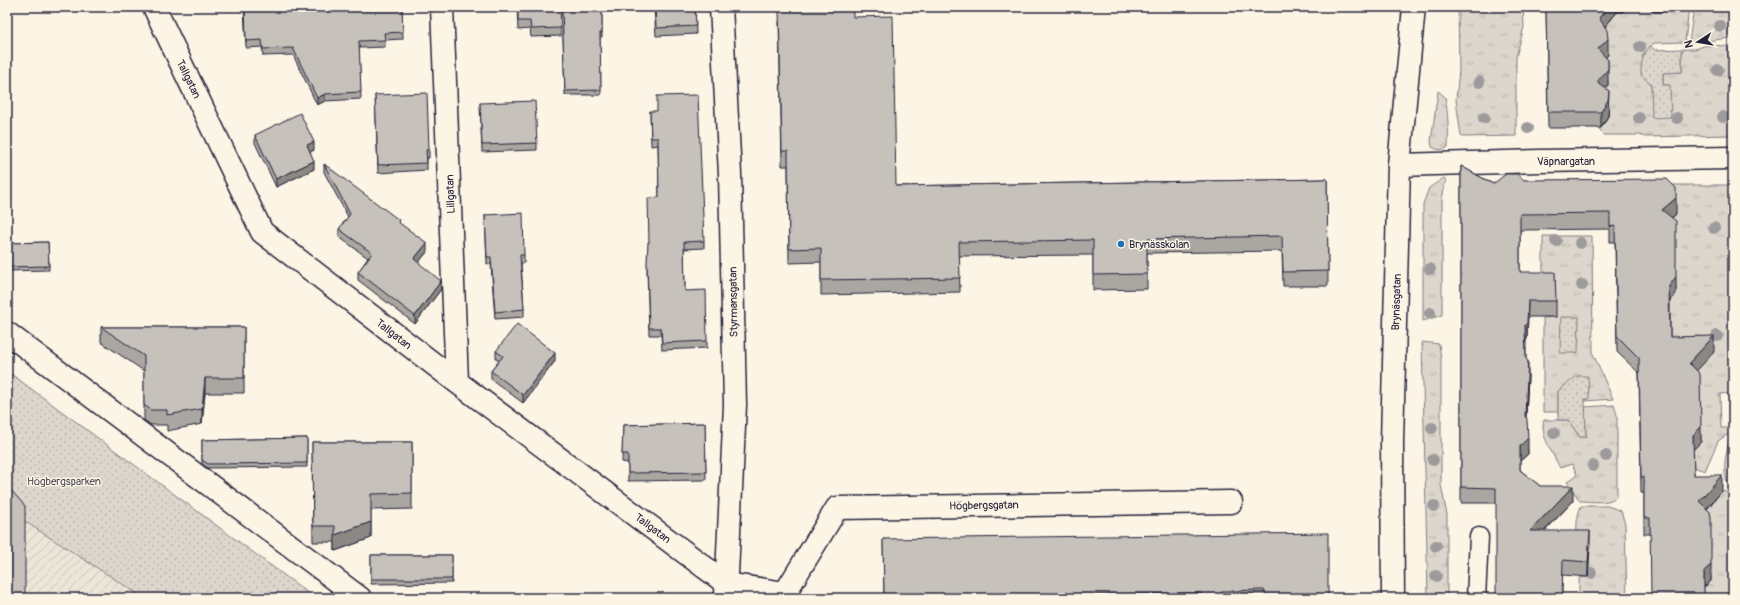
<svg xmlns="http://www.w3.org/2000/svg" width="1740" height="605" font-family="Pangolin,sans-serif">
  <defs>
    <pattern id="industrial-furrows" width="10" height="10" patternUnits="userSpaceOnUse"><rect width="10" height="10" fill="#ece5d8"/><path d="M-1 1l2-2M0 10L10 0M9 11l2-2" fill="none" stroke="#cac4ba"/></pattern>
    <pattern id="grass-tufts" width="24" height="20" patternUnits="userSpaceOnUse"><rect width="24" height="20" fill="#dcd6cc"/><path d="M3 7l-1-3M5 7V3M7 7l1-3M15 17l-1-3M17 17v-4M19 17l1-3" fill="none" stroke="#bcb7b0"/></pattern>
    <pattern id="park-dots" width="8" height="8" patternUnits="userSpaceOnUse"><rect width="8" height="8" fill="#dcd6cc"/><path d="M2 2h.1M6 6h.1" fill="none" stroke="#bcb7b0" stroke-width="1.8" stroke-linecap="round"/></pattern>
  </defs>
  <rect width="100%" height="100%" fill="#fcf5e5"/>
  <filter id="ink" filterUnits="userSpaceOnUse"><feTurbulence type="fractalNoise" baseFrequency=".025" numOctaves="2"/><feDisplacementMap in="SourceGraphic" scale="8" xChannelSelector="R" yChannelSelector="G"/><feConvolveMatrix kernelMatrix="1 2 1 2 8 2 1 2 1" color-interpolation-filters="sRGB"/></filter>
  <g filter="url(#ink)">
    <path fill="url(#industrial-furrows)" d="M7 510 144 598H7Z"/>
    <path fill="url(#grass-tufts)" stroke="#7f7c84" d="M1458 7H1523L1524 27 1516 57V136L1463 137 1461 136 1456 100 1459 70Z
      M1600 7H1689L1685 42 1654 43 1642 56 1651 84 1653 118 1669 85H1663V73L1682 72V49H1695L1707 45 1726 46 1728 48 1730 77 1733 91V135L1645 137 1640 135H1604L1597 128H1601V126Z
      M1694 7H1730V38L1689 43Z
      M1438 91 1445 97C1448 113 1449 131 1448 147 1443 151 1437 150 1432 147L1431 141Z
      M1444 178 1446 180 1442 199V315L1423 321V204L1429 188Z
      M1660 185H1733V393L1720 394 1721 428H1733V435H1727L1718 441 1705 471 1693 467 1670 353Z
      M1543 236H1592L1593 354 1613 399 1585 401V399H1588L1558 391V412H1543V318L1556 317 1543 287Z
      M1422 342 1439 344 1441 359V485L1447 515V598H1428Z
      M1614 405 1617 415V496C1609 505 1591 501 1580 501L1567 482 1577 475 1572 464 1560 468C1554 455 1539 435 1544 420H1568L1580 437H1586L1585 407Z
      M1719 490 1733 494V598H1704L1702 491Z
      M1581 506H1608L1621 511 1625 524 1627 598H1579V578L1588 577C1581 555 1571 529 1581 506Z"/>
    <path fill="url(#park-dots)" stroke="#7f7c84" d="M1650 46 1655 50 1682 49V72L1663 73V85H1670L1671 117 1652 118 1651 84 1641 75C1641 62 1642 56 1650 46Z
      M1561 317H1579L1578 353H1560Z
      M7 371 315 598H144L7 510Z
      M1577 376H1588L1589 399H1585L1586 437H1580L1568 420H1558V391Z
      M1729 440H1733V493C1720 475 1725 460 1729 440Z"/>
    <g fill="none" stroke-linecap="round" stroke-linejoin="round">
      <g stroke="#22223b" stroke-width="21">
        <path id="lane" d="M1476 598 1479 537"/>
      </g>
      <g stroke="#22223b" stroke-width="25">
        <path id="street" d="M154 7 262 232 457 382 727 584 785 593 790 598
          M442 7 457 382
          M721 7 730 174 735 405 726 595
          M1399 165 1540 161 1733 158
          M7 333 360 598
          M785 593 837 508 1231 502"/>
      </g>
      <g stroke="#22223b" stroke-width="25">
        <path id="secondary" d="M1393 598 1392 442 1399 165 1414 7"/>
      </g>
      <use href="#lane" stroke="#fcf5e5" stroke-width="18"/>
      <use href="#street" stroke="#fcf5e5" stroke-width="22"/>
      <use href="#secondary" stroke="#fcf5e5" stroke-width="22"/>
    </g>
    <g fill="#9d9a9b">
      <circle cx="1720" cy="26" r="6"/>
      <circle cx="1640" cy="47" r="6"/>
      <circle cx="1718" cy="70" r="6"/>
      <circle cx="1479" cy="82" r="6"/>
      <circle cx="1723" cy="117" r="6"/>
      <circle cx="1484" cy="118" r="6"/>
      <circle cx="1639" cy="118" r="6"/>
      <circle cx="1677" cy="118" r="6"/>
      <circle cx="1528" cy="128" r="6"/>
      <circle cx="1714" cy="228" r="6"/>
      <circle cx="1556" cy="241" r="6"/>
      <circle cx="1580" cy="243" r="6"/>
      <circle cx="1430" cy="269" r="6"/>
      <circle cx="1582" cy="285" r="6"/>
      <circle cx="1430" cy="313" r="6"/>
      <circle cx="1717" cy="336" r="6"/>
      <circle cx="1432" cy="428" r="6"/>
      <circle cx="1554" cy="433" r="6"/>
      <circle cx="1606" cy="456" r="6"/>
      <circle cx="1433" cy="460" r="6"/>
      <circle cx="1593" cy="466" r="6"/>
      <circle cx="1434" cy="506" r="6"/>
      <circle cx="1436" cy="546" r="6"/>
      <circle cx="1591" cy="573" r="6"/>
      <circle cx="1436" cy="576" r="6"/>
    </g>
    <path fill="#aaa6a1" stroke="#22223b" d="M244 7H298V8L402 7 403 39 385 40V47L359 48 361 99 325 101 317 105 293 55 263 56 262 47 246 48Z
      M517 7H560L561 36 531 37 530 29 518 30Z
      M654 7H695L696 34 656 36Z
      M1546 7H1628L1622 12H1617L1605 27 1608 55 1606 57 1608 85 1605 88 1609 107 1608 116 1601 128H1548Z
      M1647 7H1668L1663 12H1654Z
      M602 8V37H600L601 95H565L562 10Z
      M854 17 896 186 1327 179 1328 286H1283L1282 251 1147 253V289L1093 290V255L959 256 960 292 821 295V262L789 263 788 166H782L779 21Z
      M375 95 429 150V158H427V170L378 173Z
      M480 103 537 143V150L482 152Z
      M650 111 704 241V248L684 249 685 291 707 341V348L662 350 661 335H649L647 269 649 243 659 197 658 145 651 146Z
      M255 135 314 150 310 152 314 169 276 187 255 143Z
      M324 164 399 223 427 252 418 263 441 289 415 324 358 280V272L368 258 339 237V229L348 217 324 172Z
      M1461 166 1493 184 1524 180 1676 214 1672 218 1676 293 1670 302V337L1714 352 1696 370 1701 442 1693 450 1694 475 1722 491 1707 509 1711 581 1704 587 1650 534H1644V493H1641L1639 373 1617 352 1615 242H1610V229L1520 230V272L1556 301V317H1528L1527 339 1526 341V359L1528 376 1526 417 1528 454 1520 461V470L1540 486 1573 501 1545 531 1590 547 1588 577 1563 575 1496 503H1461Z
      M485 215 524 255V263H521L524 309V317L495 319 491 264H487Z
      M48 242 49 270 7 271V243Z
      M101 327H244V393H205L202 424 167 431V425H151L144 420V371L101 342Z
      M496 351 555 361 523 403 491 379V371L499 361 496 359Z
      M705 423 706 480 628 481V463L622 462 623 425Z
      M307 438V467L208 468 202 464V440Z
      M312 442H412V509L371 510V538L335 551V542H313Z
      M883 539 1328 598H884Z
      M371 555H452V583L371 584Z"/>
    <path fill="#8b8783" stroke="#22223b" d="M1608 7H1617V12L1599 34V18Z
      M1622 7H1628L1622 12Z
      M1663 7H1668L1663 12Z
      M1608 39V55L1598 65V49Z
      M1608 60V85L1597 98V82Z
      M1609 91 1608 116 1601 128V112Z
      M325 94V101L317 105V98Z
      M314 142V150L307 153V145Z
      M314 161V169L276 187V179Z
      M1676 198V214L1662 226V210Z
      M427 243V252L414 268V259Z
      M1676 277V293L1669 302V286Z
      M441 281V289L415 324V316Z
      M1528 301 1527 339 1525 341V325Z
      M1714 336V352L1689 379V363Z
      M555 353V361L523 403V395Z
      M1528 361V376L1525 432V416Z
      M205 378V393L202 424V409Z
      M1701 427V442L1693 450V435Z
      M1528 438V454L1520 461V446Z
      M1722 475V491L1699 517V501Z
      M1573 486V501L1530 546V531Z
      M371 522V538L335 551V535Z
      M1590 531V547L1588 577V562Z
      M1711 565V581L1704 587V571Z"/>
    <path fill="#c6c1bb" stroke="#22223b" d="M245 7H298V8L322 7H402L403 32 384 33 385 40 359 41 361 92 325 94 317 98 293 48 263 49 262 40 246 41Z
      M518 7H560L561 28 531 29 530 21H518Z
      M655 7H695L696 26 656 28Z
      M779 7H853V17L893 16 896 186 1327 179 1328 271 1283 272 1282 236 1147 239V274L1093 275V240L959 242 960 278 821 280V248L789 249 788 151H782Z
      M1546 7H1608L1599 18 1607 30 1608 39 1598 49 1608 60V69L1597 82 1609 91 1608 100 1601 112H1548Z
      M602 8V33H600L601 90 565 91 562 10Z
      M427 93 429 150H426L427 163 378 165 375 95Z
      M698 95 704 241 684 242 685 291 706 290 707 341 662 343 661 328H649L647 262 648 242 649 243 648 198 659 197 658 138H651L650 111H657V96Z
      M535 101 537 143 482 145 480 103Z
      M300 113 314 142 307 145 314 161 276 179 255 135Z
      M324 164 399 220 398 222 427 243 414 259 441 281 415 316 358 272 372 253 339 229 350 214Z
      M1461 166 1493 184 1506 174H1517L1524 180 1667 179 1676 188V198L1662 210 1676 221V277L1669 286 1670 337 1714 336 1689 363 1700 374 1701 427 1693 435 1694 475H1722L1699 501 1710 512 1711 517V565L1704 571V598H1651L1650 518H1644V477H1641L1639 358 1617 336 1615 226 1610 227V213L1520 214V272H1555L1556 301H1528L1527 323 1525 325 1526 359 1528 361 1525 416 1527 419 1528 438 1520 446V470L1540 486H1573L1530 531H1590L1588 562 1563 560 1562 598H1496V488L1461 487Z
      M523 213 524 255H520L524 309 495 312 491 257H487L485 215Z
      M48 242 49 266 7 267V243Z
      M517 324 555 353 523 395 491 371 503 356 496 351Z
      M101 327H244V378H205L202 409 167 415V410H151L144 405V356Z
      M705 423 706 472 628 473V454H622L623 425Z
      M307 438V463L208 464 202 460V440Z
      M312 442H412V493L371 494V522L335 535V526H313Z
      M10 489 25 506V598H7V493Z
      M1328 533V598H1267L1264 590 1222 591V598H1201V593L1094 595V598H1079L1076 595 972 597V598H931V597L886 598 885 594H884L883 539Z
      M371 555H452V579H371Z"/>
  </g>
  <circle fill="#1f6fb2" stroke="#fcf5e5" stroke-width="1.5" cx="1121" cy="244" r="4"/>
  <g text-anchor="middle" stroke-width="3" stroke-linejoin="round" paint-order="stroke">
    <g font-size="11" fill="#22223b" stroke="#fcf5e5">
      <text transform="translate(189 79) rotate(64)" y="4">Tallgatan</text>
      <text x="1566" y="165">Väpnargatan</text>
      <text transform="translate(450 194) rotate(-92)" y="4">Lillgatan</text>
      <text transform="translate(733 302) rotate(-91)" y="4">Styrmansgatan</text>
      <text transform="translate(1396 302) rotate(-88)" y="4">Brynäsgatan</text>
      <text transform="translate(394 334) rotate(38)" y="4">Tallgatan</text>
      <text transform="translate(984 505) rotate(-1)" y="4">Högbergsgatan</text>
      <text transform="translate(653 528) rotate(37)" y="4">Tallgatan</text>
    </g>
    <g font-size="11" fill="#22223b" stroke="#fcf5e5" text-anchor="start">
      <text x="1129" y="248">Brynässkolan</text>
    </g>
    <g font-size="11" fill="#504f5f" stroke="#fcf5e5">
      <text x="64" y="485">Högbergsparken</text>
    </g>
  </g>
  <rect width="1740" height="605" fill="none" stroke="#fcf5e5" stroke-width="24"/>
  <rect x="12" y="12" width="1716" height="581" fill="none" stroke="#22223b" stroke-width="1.5" filter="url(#ink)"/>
  <g transform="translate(1698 42) rotate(258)" stroke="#fcf5e5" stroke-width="3" paint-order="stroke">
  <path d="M0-3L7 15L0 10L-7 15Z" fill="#22223b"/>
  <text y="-6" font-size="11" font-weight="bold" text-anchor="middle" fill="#22223b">N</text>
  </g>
</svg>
